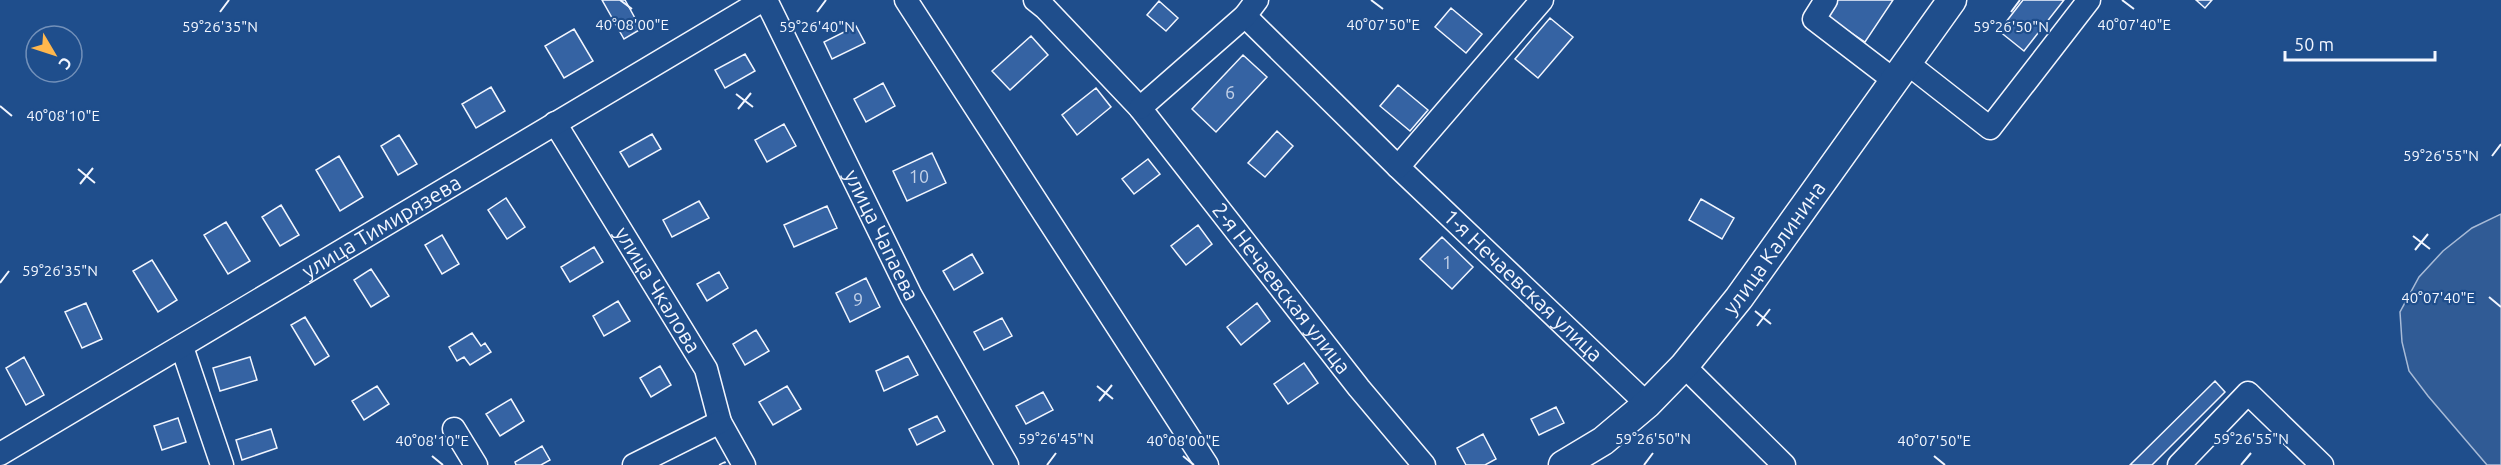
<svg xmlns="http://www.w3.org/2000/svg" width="2501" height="465" font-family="Ubuntu,sans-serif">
  <rect width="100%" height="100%" fill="#1f4e8c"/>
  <path fill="#305b95" stroke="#a8bbd7" stroke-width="1.5" d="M2501 214V465H2487L2428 396 2409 371 2402 342 2400 312 2419 277 2443 251 2472 228Z"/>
  <path fill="#3563a3" stroke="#f2f6ff" stroke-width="1.5" d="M602 0H625L641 29 624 39Z
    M1832 0H1893L1865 42 1823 14Z
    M2023 0H2064L2024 51 1999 31Z
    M2196 0H2212L2205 8Z
    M1159 1 1178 18 1166 31 1147 15Z
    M1451 8 1482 34 1466 53 1435 27Z
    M1550 18 1573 37 1538 78 1515 59Z
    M856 26 865 43 832 59 824 42Z
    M574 29 593 61 564 78 545 46Z
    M1031 36 1048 55 1010 90 992 71Z
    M745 54 755 71 725 88 715 70Z
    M1243 55 1267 77 1216 132 1192 109Z
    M883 83 895 106 866 122 854 99Z
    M1398 85 1428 110 1410 131 1380 106Z
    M491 87 505 111 476 128 462 104Z
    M1096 88 1111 107 1077 135 1062 115Z
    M784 124 796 146 767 162 755 140Z
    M1277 131 1293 146 1265 177 1248 163Z
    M652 134 661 149 629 167 620 152Z
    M399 135 417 164 398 175 381 146Z
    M932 153 946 183 907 201 893 171Z
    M339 156 363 197 340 211 316 170Z
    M1148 159 1160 174 1134 194 1122 179Z
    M506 198 525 227 507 239 488 210Z
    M1701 199 1734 218 1722 239 1689 220Z
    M699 201 709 218 672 237 663 220Z
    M281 205 299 235 280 246 262 217Z
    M827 206 837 228 794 247 784 225Z
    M226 222 250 261 228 274 204 235Z
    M1198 225 1212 244 1186 265 1171 246Z
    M442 235 459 264 442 274 425 245Z
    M1442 237 1473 267 1452 289 1420 259Z
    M594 247 603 262 570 282 561 267Z
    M972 254 983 273 954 290 943 271Z
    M152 260 177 300 158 312 133 271Z
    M371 269 389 296 371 307 354 280Z
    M719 272 728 288 707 301 697 284Z
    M866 278 880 307 850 322 836 293Z
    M618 301 630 321 604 336 593 316Z
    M86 303 102 339 82 348 65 312Z
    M1257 303 1270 321 1241 345 1227 327Z
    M305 317 329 356 315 365 291 325Z
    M1002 318 1012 336 984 350 974 332Z
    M756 330 769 351 745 365 733 344Z
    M472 333 481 346 485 343 491 352 470 365 464 357 457 361 449 347Z
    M908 356 918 375 884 391 876 371Z
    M24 357 44 395 26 405 6 368Z
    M250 357 257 380 220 391 213 368Z
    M1304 363 1318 383 1288 404 1274 384Z
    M660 366 671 385 651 397 640 378Z
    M2215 381 2225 392 2152 465H2130Z
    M377 386 389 404 364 420 352 401Z
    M787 386 801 409 773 425 759 402Z
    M1043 392 1053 410 1026 424 1016 406Z
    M511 399 524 421 500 436 486 414Z
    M1556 407 1564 423 1539 435 1531 419Z
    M937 416 945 431 917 445 909 429Z
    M178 418 186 442 162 450 154 426Z
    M271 429 277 448 242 460 236 440Z
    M1483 434 1496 459 1485 465H1466L1457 448Z
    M542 446 550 460 541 465H516L515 462Z"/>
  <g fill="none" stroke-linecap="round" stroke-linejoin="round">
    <g stroke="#f2f6ff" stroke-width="25">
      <g id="minor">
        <path id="s1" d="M766 0 911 296 1007 465"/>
        <path d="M906 0 1207 465"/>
        <path id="s2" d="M1035 0 1045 8 1140 108 1359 388 1424 465"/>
        <path d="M1826 0 1814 19 1895 81"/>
        <path id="s3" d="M1245 16 1398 167 1647 404"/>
        <path d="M1907 63 1990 128 2089 0"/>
        <path d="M1140 108 1245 16 1257 0"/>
        <path id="s4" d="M555 123 706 369 720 422 744 465"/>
        <path d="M1398 167 1542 0"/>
        <path d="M182 347 222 465"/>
        <path d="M1684 366 1784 465"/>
        <path d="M454 429 476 465"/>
        <path id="s5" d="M0 454 763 0"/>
        <path d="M634 465 720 422"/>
        <path d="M2179 465 2248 393 2322 465"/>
      </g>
    </g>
    <g stroke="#f2f6ff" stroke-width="31">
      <g id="major">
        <path id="s6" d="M1563 465 1603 441 1647 404 1684 366 1739 298 1952 0"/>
      </g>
    </g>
    <use href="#minor" stroke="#1f4e8c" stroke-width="22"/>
    <use href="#major" stroke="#1f4e8c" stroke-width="28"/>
    <path stroke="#f2f6ff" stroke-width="1.5" stroke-dasharray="8 3" stroke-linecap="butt" d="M719 465 725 462 726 465"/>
  </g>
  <path fill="none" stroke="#f2f6ff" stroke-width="2" d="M620 0 632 9M1371 0 1383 9M2122 0 2134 9M220 12 229 0M817 12 826 0M2011 12 2020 0M736 94 753 107M0 106 12 116M738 109 751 93M2492 156 2501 144M78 169 95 183M80 184 93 168M2413 236 2430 249M2415 250 2428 234M0 283 9 271M2489 297 2501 307M1755 311 1771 324M1757 326 1770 309M1097 386 1113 399M1099 401 1112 385M432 456 443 465M1183 456 1194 465M1934 456 1945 465M1047 465 1056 453M1644 465 1653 453M2241 465 2251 453"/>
  <g text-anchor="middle" stroke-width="4.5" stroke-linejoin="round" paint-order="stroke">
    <g font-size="18" fill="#c3d1e8">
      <text x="1230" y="99">6</text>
      <text x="919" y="183">10</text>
      <text x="1447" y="269">1</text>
      <text x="858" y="306">9</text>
    </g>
    <g font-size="21" fill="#f2f6ff" stroke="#1f4e8c">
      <text dy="7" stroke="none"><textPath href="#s5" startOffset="444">улица Тимирязева</textPath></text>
      <text dy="7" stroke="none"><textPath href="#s1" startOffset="262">улица Чапаева</textPath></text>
      <text dy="7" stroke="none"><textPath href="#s6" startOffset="306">улица Калинина</textPath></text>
      <text dy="7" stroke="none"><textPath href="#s3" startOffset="387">1-я Нечаевская улица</textPath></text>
      <text dy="7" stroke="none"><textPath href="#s2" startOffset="380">2-я Нечаевская улица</textPath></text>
      <text dy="7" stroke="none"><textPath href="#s4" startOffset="196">улица Чкалова</textPath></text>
    </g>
  </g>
  <g font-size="15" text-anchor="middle" fill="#f2f6ff" stroke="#1f4e8c" stroke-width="4.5" stroke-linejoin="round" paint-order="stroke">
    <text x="632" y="30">40°08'00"E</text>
    <text x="1383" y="30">40°07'50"E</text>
    <text x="2134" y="30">40°07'40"E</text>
    <text x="220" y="32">59°26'35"N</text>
    <text x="817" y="32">59°26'40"N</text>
    <text x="2011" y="32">59°26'50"N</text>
    <text x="63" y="121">40°08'10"E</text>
    <text x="2441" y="161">59°26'55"N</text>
    <text x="60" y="276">59°26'35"N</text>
    <text x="2438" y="303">40°07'40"E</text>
    <text x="1056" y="444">59°26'45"N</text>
    <text x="1653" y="444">59°26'50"N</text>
    <text x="2251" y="444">59°26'55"N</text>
    <text x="432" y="446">40°08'10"E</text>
    <text x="1183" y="446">40°08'00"E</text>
    <text x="1934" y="446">40°07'50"E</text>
  </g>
  <g transform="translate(54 54) rotate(129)"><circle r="28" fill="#1f4e8c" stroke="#7391ba" stroke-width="1.5"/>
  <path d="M0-4.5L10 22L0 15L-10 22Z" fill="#ffb74d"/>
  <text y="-9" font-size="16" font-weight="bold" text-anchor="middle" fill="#f2f6ff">С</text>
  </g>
  <path d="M2285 51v9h150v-9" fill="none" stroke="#f2f6ff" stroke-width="3"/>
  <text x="2294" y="51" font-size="18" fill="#f2f6ff" stroke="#1f4e8c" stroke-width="4.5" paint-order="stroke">50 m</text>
</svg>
